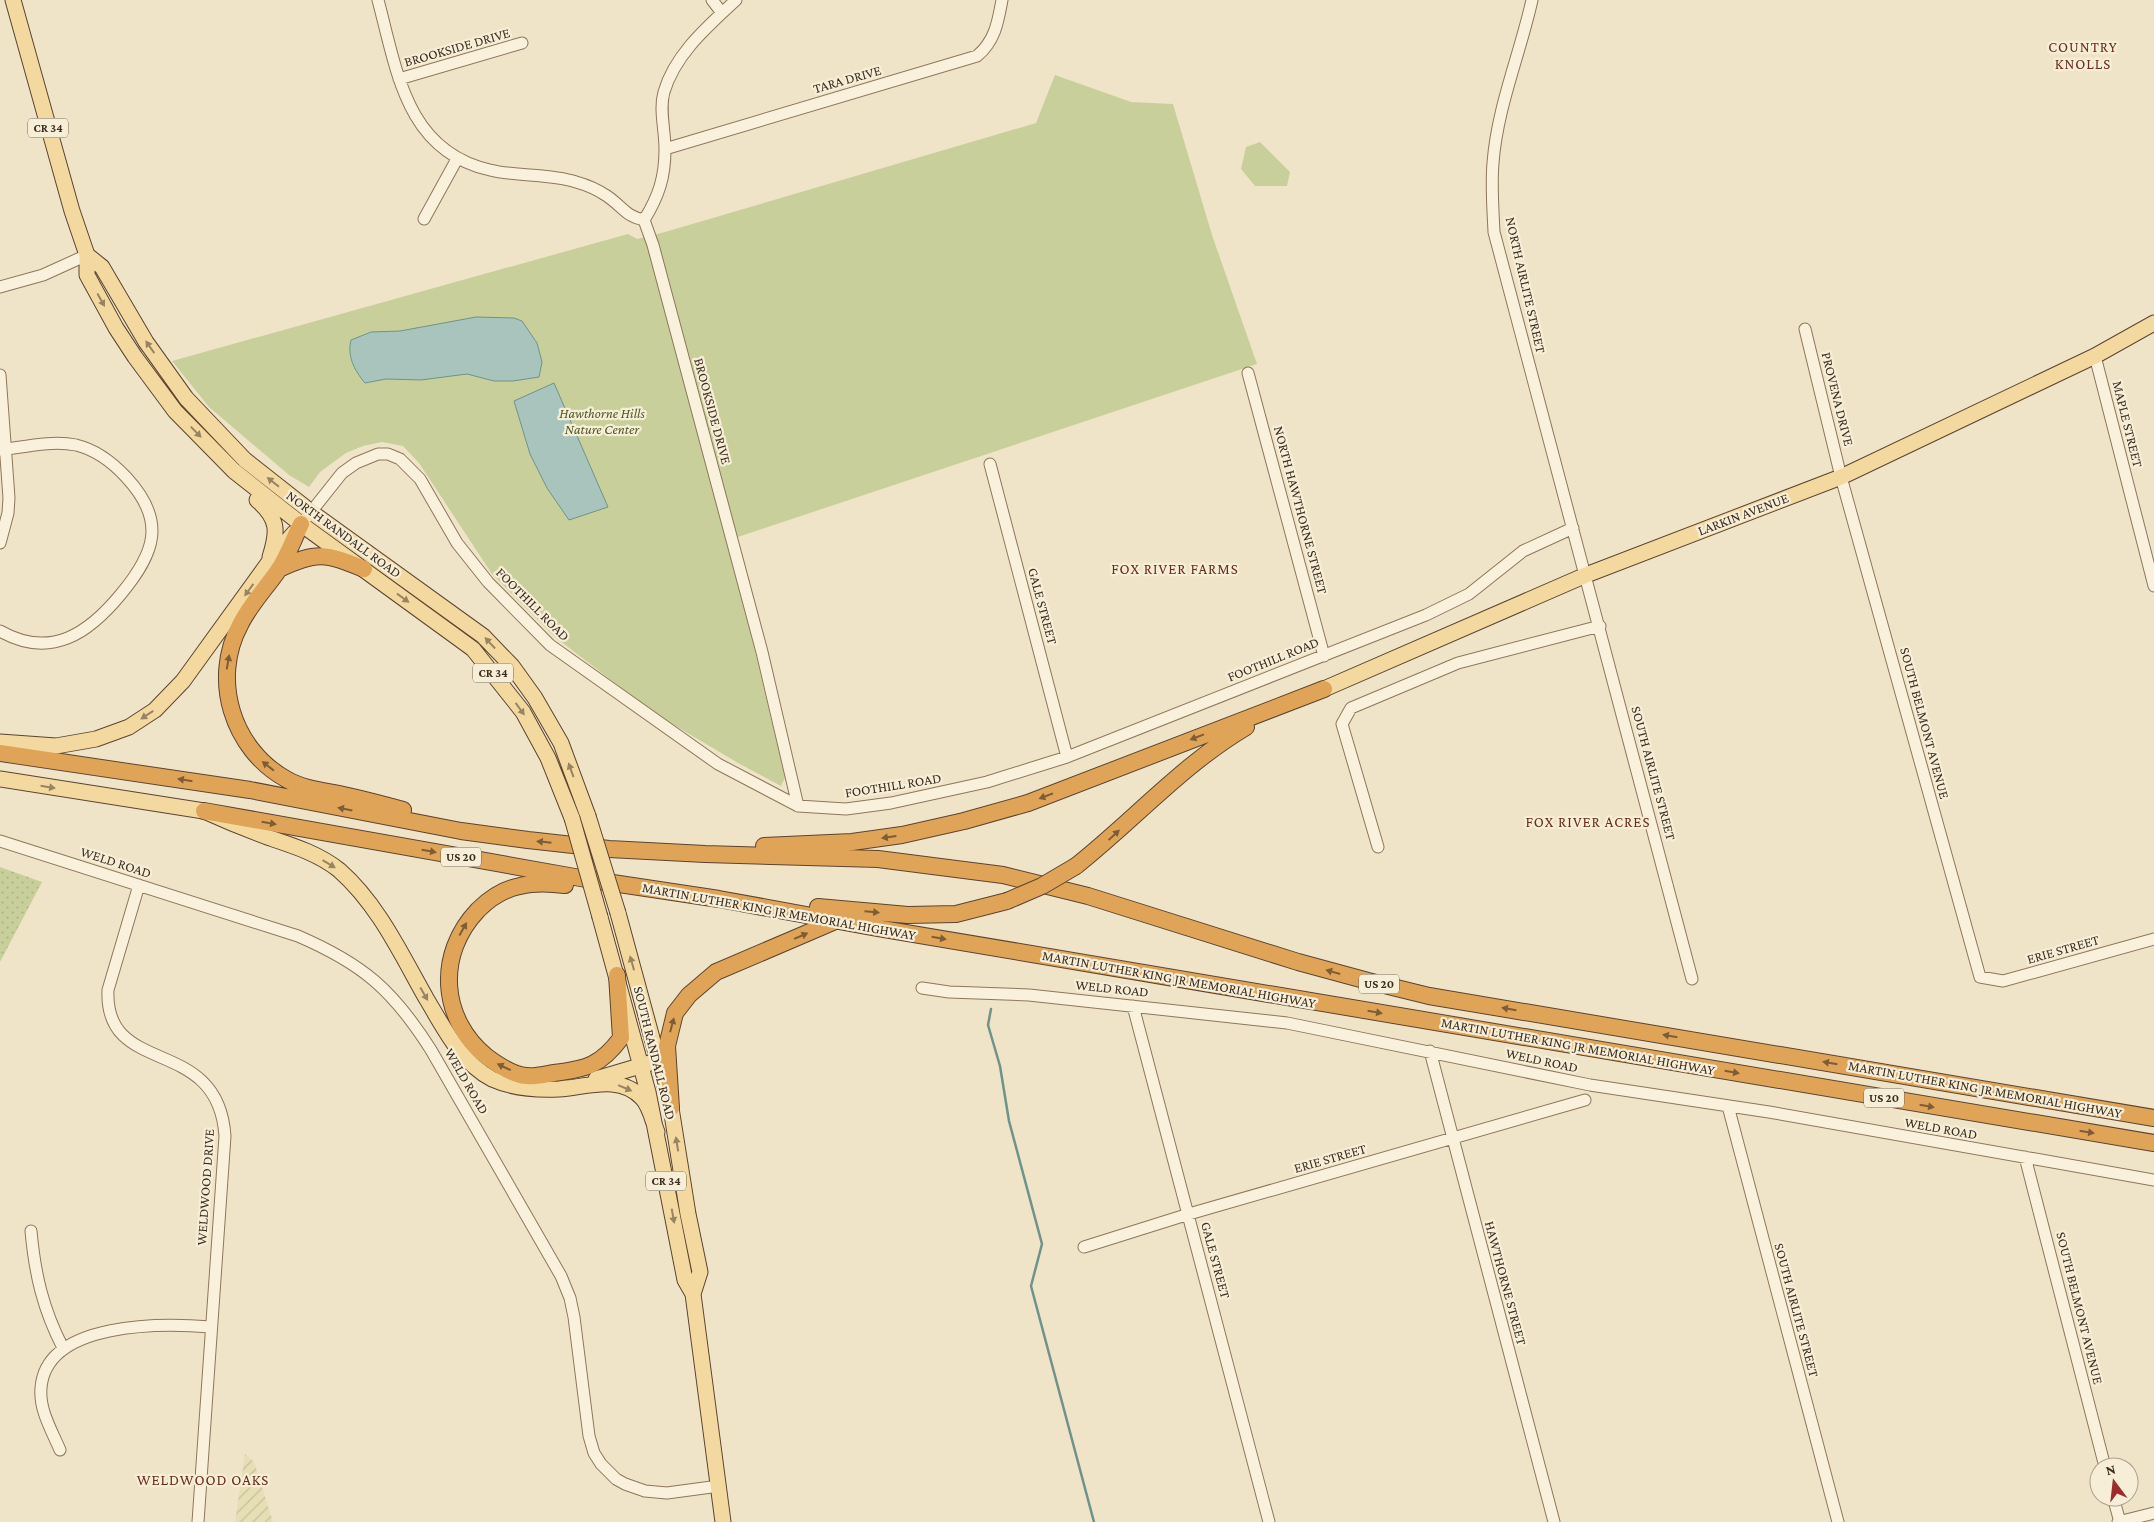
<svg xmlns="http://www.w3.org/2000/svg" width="2154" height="1522" font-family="'Crimson Pro',serif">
  <defs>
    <pattern id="farmland-furrows" width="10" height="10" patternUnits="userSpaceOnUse" patternTransform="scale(1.25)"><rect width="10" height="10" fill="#e6deb5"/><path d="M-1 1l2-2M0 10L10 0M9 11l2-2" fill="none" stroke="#c6bf9b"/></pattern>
    <pattern id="grass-dots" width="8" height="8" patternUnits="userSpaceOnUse" patternTransform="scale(1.25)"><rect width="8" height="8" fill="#c9cf9b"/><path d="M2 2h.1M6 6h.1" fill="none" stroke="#aeb285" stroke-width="1.8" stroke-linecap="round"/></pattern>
  </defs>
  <rect width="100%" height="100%" fill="#f0e4c8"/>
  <path fill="url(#farmland-furrows)" d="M245 1454 254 1462 273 1522H235Z"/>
  <path fill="url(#grass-dots)" d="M0 867 42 882 0 962Z"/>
  <path fill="#c9cf9b" d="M1055 75 1131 102 1173 104 1212 235 1257 364 729 540 785 778 781 786 738 763 654 713 555 637 492 574 419 463 403 446 382 442 363 446 346 453 320 472 309 487 289 475 209 407 172 361 628 234 637 239 665 232 1036 123Z
    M1260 142 1290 172 1287 186H1255L1241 169 1246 147Z"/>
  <path fill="#a9c4bc" stroke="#6f938a" d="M476 317 514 318 522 321 537 343 542 362 539 377 513 381H494L467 374 421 380 386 379 365 383C354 370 347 356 351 340L371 332 400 331Z
    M554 383 608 507 569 520 547 488 530 454 514 401Z"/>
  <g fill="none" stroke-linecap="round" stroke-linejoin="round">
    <path stroke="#6f938a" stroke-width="2.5" d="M991 1009 988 1025 1000 1066 1009 1121 1042 1244 1031 1286 1094 1522"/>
    <g stroke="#8d765c" stroke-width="13">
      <path id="minor" d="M378 0C397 71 406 151 490 170 518 177 548 173 576 182 587 185 598 190 607 196 623 207 625 216 644 220L653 245 762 652 798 806
        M712 0 722 13
        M1532 0C1520 54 1497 108 1493 163 1491 186 1493 209 1494 232L1692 979
        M399 79 522 43
        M665 149 977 56C995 41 998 22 1002 0
        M424 219 457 159
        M644 220C659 196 665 177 665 149 665 130 659 109 664 92 675 54 708 26 736 0
        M0 287 43 275 87 255
        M1805 329 1841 477 1980 977 2003 981 2154 939
        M2095 356 2154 586
        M1248 373 1324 656
        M0 375 9 498 8 513 0 543
        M0 450C24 447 52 440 76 445 97 450 112 462 126 477 167 521 155 553 121 594 89 633 51 660 0 631
        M990 464 1067 757
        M307 517 342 473 356 463 378 454H388L400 459 420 479 457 543 488 582 550 645 718 764 798 806 846 809 891 803 987 782 1067 757 1426 615 1469 594 1523 551 1573 528
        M0 841 298 936C363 964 393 990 431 1050L561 1276 570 1298 574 1317 589 1436 594 1453 601 1464 616 1479 625 1484 645 1491 667 1493 719 1486
        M1378 847 1342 724 1351 708 1458 663 1600 626
        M139 885 108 990C104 1079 218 1033 225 1136L198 1522
        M922 988 949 992 1029 995 1287 1023 1590 1085 1769 1112 2154 1180
        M1133 1006 1269 1522
        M1430 1051 1554 1522
        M1728 1106 1838 1522
        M2025 1157 2105 1467
        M31 1231C35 1275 43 1309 63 1348
        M1084 1247 1189 1214 1585 1100
        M60 1450C52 1431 39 1410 41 1388 46 1321 163 1323 211 1327
        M2113 1497 2120 1522
        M2118 1522 2154 1513"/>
    </g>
    <g stroke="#5b4430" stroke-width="17">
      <path id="major" d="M13 0 72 211 87 255V275L116 328 135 357 175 411 234 471 301 524 473 649 523 712 548 758 572 818
        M87 255 102 267 146 342 186 398 245 460 311 512 483 636 512 666 535 698 561 743 588 816
        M257 500C279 519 278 532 270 557
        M1324 689 1586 575 1841 477 2095 356 2154 323
        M0 742 56 746 96 739 129 727 155 710 183 681 269 562 294 533
        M0 779 204 811C226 821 248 830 270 838 294 846 319 854 339 870 378 904 401 954 426 998 444 1028 460 1062 492 1079 512 1088 538 1090 559 1089 587 1087 620 1074 642 1098 650 1106 653 1122 657 1132
        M618 913 671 1108 688 1214 700 1272 693 1294
        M600 917 648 1092 685 1280 693 1294 723 1522
        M596 1079 650 1063"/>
    </g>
    <g stroke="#5b4430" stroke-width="18">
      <path id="highway" d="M301 524C293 540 287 558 277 572 265 589 249 606 240 625 211 679 232 749 286 779 305 790 327 791 348 796 366 800 385 805 403 810
        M279 569C317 551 325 553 364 569
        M0 753 250 790 461 831 528 840 609 849 705 854 878 859 1003 875 1088 896 1298 962 1368 981 1429 996 2154 1118
        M204 811 586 879 719 899 877 928 2154 1143
        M764 846 852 842 902 835 964 821 1028 803 1324 689
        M1076 866C1134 820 1182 765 1246 727
        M565 885C550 883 535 882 520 886 504 889 489 899 478 910 436 954 440 1019 487 1057 498 1065 514 1076 527 1076 536 1077 546 1074 554 1073 587 1069 601 1065 621 1038L617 975
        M818 907 908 915 956 914 1007 901
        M671 1108 667 1046 675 1013 689 995 716 972 833 922"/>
    </g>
    <use href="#minor" stroke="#faf1dc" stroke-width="11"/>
    <use href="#major" stroke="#f3d9a0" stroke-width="15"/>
    <use href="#highway" stroke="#e0a458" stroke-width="16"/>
    <g stroke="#5b4430" stroke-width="17" stroke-linecap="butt">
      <path id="major-bridge" d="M588 816 618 913
        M572 818 600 917"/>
    </g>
    <g stroke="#5b4430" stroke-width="18" stroke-linecap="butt">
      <path id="highway-bridge" d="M1007 901 1042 886 1076 866"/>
    </g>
    <use href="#major-bridge" stroke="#f3d9a0" stroke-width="15"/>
    <use href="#highway-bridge" stroke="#e0a458" stroke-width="16"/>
  </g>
  <defs><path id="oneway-solid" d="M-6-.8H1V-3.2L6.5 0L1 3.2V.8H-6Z" transform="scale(1.25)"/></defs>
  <g fill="#988460">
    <use href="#oneway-solid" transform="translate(101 300) rotate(61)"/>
    <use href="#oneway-solid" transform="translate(150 347) rotate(-125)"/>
    <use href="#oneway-solid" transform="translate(196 432) rotate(46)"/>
    <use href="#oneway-solid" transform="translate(273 482) rotate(-142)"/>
    <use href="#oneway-solid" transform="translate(249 590) rotate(126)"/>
    <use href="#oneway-solid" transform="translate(403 598) rotate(36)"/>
    <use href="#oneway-solid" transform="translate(490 643) rotate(-133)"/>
    <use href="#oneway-solid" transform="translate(520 709) rotate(54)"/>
    <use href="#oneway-solid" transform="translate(147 715) rotate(147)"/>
    <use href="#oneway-solid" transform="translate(571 770) rotate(-110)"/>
    <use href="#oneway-solid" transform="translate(48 787) rotate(9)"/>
    <use href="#oneway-solid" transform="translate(329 864) rotate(31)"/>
    <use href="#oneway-solid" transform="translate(632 963) rotate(-106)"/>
    <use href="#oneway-solid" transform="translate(424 994) rotate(60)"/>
    <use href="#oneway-solid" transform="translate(625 1088) rotate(23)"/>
    <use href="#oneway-solid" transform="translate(677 1144) rotate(-99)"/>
    <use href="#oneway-solid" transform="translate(673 1216) rotate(80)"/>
  </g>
  <g fill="#7e5d36">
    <use href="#oneway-solid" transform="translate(228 662) rotate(-80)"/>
    <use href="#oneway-solid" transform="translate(1197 737) rotate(159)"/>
    <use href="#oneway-solid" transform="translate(268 766) rotate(-142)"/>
    <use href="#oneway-solid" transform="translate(185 780) rotate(-171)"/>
    <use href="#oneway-solid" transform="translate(1046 796) rotate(159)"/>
    <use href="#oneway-solid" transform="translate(345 809) rotate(-169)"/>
    <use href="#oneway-solid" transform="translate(269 823) rotate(10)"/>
    <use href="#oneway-solid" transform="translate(1114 835) rotate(-43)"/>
    <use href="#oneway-solid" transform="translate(889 837) rotate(172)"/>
    <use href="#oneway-solid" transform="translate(544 842) rotate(-174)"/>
    <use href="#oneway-solid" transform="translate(429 851) rotate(10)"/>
    <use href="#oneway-solid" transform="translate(872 912) rotate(5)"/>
    <use href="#oneway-solid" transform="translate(463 929) rotate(-61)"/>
    <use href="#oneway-solid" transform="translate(801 936) rotate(-23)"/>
    <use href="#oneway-solid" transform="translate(939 938) rotate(10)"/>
    <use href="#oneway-solid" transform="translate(1333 972) rotate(-164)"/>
    <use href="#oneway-solid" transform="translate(1509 1009) rotate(-170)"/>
    <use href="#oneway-solid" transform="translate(1375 1012) rotate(10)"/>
    <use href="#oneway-solid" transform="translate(672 1025) rotate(-75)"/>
    <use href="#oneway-solid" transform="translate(1670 1036) rotate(-170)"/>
    <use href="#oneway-solid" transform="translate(1830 1063) rotate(-170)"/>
    <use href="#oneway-solid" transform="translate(504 1067) rotate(-155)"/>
    <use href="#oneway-solid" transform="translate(1732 1072) rotate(10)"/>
    <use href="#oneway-solid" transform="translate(1927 1106) rotate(10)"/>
    <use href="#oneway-solid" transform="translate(2087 1132) rotate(9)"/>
  </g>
  <g text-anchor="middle" stroke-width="4.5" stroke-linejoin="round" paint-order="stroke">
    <g fill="#f7eed8" stroke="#756857" stroke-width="1">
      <rect x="28" y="118.5" width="40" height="19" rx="4"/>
      <rect x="473" y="663.5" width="40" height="19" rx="4"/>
      <rect x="441" y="847.5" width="40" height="19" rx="4"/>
      <rect x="1359" y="974.5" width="40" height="19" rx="4"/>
      <rect x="1864" y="1088.5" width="40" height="19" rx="4"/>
      <rect x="646" y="1171.5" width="40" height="19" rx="4"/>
    </g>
    <g font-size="12" font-weight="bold" fill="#3d2e20">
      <text x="48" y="132">CR 34</text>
      <text x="493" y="677">CR 34</text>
      <text x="461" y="861">US 20</text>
      <text x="1379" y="988">US 20</text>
      <text x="1884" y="1102">US 20</text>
      <text x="666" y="1185">CR 34</text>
    </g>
    <g font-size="14" fill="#3d2e20" stroke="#f7eed8">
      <text transform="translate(457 47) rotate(-16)" y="5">BROOKSIDE DRIVE</text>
      <text transform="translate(847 79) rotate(-16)" y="5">TARA DRIVE</text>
      <text transform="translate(1526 285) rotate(77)" y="5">NORTH AIRLITE STREET</text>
      <text transform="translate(1838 399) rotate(76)" y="5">PROVENA DRIVE</text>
      <text transform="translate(713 411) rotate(75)" y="5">BROOKSIDE DRIVE</text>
      <text transform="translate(2128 424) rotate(76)" y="5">MAPLE STREET</text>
      <text transform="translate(1301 510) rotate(75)" y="5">NORTH HAWTHORNE STREET</text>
      <text transform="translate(1743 514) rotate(-21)" y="5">LARKIN AVENUE</text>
      <text transform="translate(344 534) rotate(36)" y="5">NORTH RANDALL ROAD</text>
      <text transform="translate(533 604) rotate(45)" y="5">FOOTHILL ROAD</text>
      <text transform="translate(1043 606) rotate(75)" y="5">GALE STREET</text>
      <text transform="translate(1273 659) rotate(-22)" y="5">FOOTHILL ROAD</text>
      <text transform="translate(1925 723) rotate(75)" y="5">SOUTH BELMONT AVENUE</text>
      <text transform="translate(1654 773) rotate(75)" y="5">SOUTH AIRLITE STREET</text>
      <text transform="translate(893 785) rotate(-9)" y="5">FOOTHILL ROAD</text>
      <text transform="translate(116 862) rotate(18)" y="5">WELD ROAD</text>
      <text transform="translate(779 911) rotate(10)" y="5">MARTIN LUTHER KING JR MEMORIAL HIGHWAY</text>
      <text transform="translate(2063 949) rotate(-16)" y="5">ERIE STREET</text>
      <text transform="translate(1179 979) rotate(10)" y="5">MARTIN LUTHER KING JR MEMORIAL HIGHWAY</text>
      <text transform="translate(1112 988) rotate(6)" y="5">WELD ROAD</text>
      <text transform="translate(1578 1046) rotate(10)" y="5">MARTIN LUTHER KING JR MEMORIAL HIGHWAY</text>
      <text transform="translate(655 1053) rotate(76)" y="5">SOUTH RANDALL ROAD</text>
      <text transform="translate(1542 1060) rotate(12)" y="5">WELD ROAD</text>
      <text transform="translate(467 1081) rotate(60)" y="5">WELD ROAD</text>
      <text transform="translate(1985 1089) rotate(10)" y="5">MARTIN LUTHER KING JR MEMORIAL HIGHWAY</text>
      <text transform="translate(1941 1128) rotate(10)" y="5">WELD ROAD</text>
      <text transform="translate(1330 1158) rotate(-16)" y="5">ERIE STREET</text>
      <text transform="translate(205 1187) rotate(-86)" y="5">WELDWOOD DRIVE</text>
      <text transform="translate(1216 1260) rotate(75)" y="5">GALE STREET</text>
      <text transform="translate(1506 1283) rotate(75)" y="5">HAWTHORNE STREET</text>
      <text transform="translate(2080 1308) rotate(76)" y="5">SOUTH BELMONT AVENUE</text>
      <text transform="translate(1797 1310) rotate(75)" y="5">SOUTH AIRLITE STREET</text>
    </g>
    <g font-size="14" font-style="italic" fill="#4d5a26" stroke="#f7eed8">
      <text x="602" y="418">Hawthorne Hills<tspan x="602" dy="16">Nature Center</tspan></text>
    </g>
    <g font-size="15" letter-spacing="1" fill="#6b2e1e" stroke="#f7eed8">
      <text x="2083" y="52">COUNTRY<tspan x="2083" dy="17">KNOLLS</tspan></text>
      <text x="1175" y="574">FOX RIVER FARMS</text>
      <text x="1588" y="827">FOX RIVER ACRES</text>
      <text x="203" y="1485">WELDWOOD OAKS</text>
    </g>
  </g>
  <g transform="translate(2114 1482) rotate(345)"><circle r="24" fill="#f7eed8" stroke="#ada18e"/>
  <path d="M0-4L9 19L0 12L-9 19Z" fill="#9e2a2b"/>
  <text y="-8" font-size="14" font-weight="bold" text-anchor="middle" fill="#3d2e20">N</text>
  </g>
</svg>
